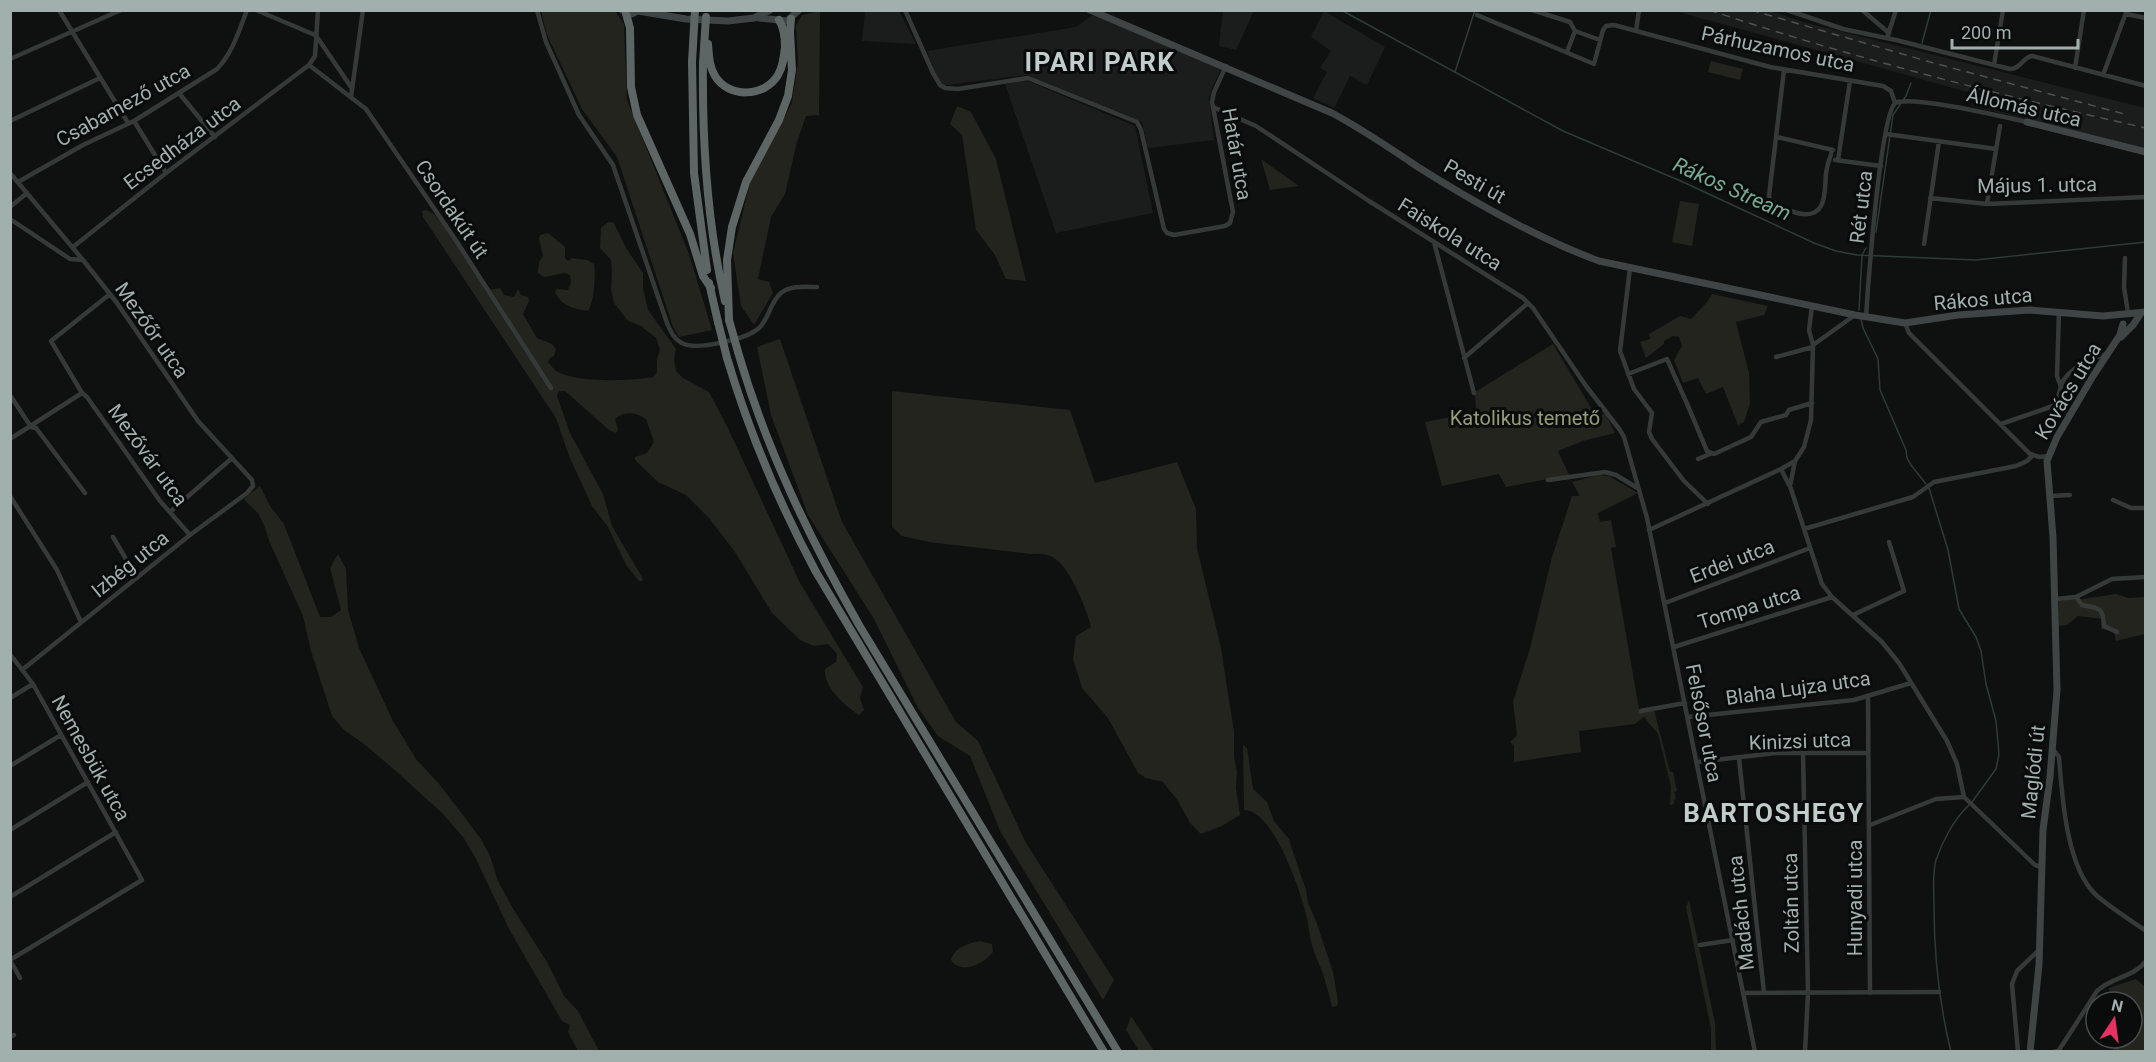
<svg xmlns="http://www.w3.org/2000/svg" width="2156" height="1062" font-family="Roboto,sans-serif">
  <rect width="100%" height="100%" fill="#0f1010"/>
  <path fill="#1b1d1d" d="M865 11H899L916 44 862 41Z
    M1223 11H1254L1236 50 1219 46Z
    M1324 11 1385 47 1367 85 1350 76 1334 108 1313 98 1327 72 1320 68 1331 51 1311 37Z
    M1675 11H1770L1807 23 2145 108V148L1972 106 1975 94Z
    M1093 15 1221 69 1212 88 1209 99 1214 140 1148 148 1142 122 1026 75 940 86 927 51 1076 27Z
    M1020 81 1030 82 1135 126 1153 213 1056 233 1005 84Z"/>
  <path fill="#23241e" d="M541 11H615L624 24 627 100 689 254 712 330 679 337 673 327 617 157 582 109 547 35Z
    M820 11 819 115 806 116 797 142 785 194 771 217 758 279 769 282 773 293 754 325 741 306 733 253 750 182 792 103 798 62 796 26 802 15Z
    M1711 61 1743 69 1740 80 1708 72Z
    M957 106 971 112 996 159 1026 281 1006 279 995 255 976 230 962 135 950 124Z
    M1261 159 1299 186 1270 190Z
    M1680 201 1699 204 1692 246 1672 242Z
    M426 210 434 214 439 219 489 290 500 288 504 295 514 297 518 289 521 295 528 297 529 301 523 314 537 338 552 344 556 349 554 356 550 358 548 362C551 365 554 370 558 372 579 383 630 381 653 377L657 372V359L660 350 656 338 641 326 628 321 614 303 611 289 612 272 611 260 600 248 601 228 608 222 614 223 626 248 643 273V288L648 310 676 349 674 359 676 371 683 378 709 392 727 426 800 583 863 687 860 698 864 710 859 715C845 706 823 687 825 669L836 662 837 654 828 644 814 646 800 640 772 613 735 552 709 518 686 495 658 482 635 460V457L647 453 654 442 646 419C635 412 625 411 615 419L618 429 616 433 609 430 565 391H559L557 396 570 433 603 494 612 526 643 579 642 581H639L626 565 608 527 592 506 569 456 556 418 423 217 422 211Z
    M548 233 565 247V258L568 261 572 258 587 260 594 264C596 274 594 303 588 311 573 308 562 307 555 292L557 289 568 290 571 282 570 275 565 273 544 277 538 273 539 262 543 256 539 239 540 235Z
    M1712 294 1768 306 1764 315 1736 322 1749 373 1750 403 1744 422 1738 425 1723 387 1706 394 1698 378 1683 383 1674 360 1682 346 1679 337 1673 336 1664 341V344L1646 358 1640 342 1650 339 1649 334 1680 316 1691 319 1707 302Z
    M780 339 842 522 956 722 978 741 1026 843 1114 980 1103 1000 1001 833 970 756 938 736 918 708 874 619 808 515 771 415 757 347Z
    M1553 344 1597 418 1605 413 1615 433 1583 441 1558 451 1569 475 1506 487 1499 474 1442 486 1425 422 1476 412 1475 392Z
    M892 391 1070 410 1095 483 1177 462 1196 509 1197 548 1221 648 1234 732V757L1237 772 1236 788 1240 815 1222 826 1201 834 1190 823 1178 801 1163 782 1146 778 1138 773 1108 718 1082 688 1073 659 1076 636 1091 627C1087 609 1071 572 1057 560 1050 554 1039 553 1030 554L929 542 902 536 892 527Z
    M1598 475 1609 476 1638 493 1598 513 1600 522 1611 520 1616 547 1611 548 1639 709 1653 706 1670 772H1673L1677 791 1674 792 1676 799 1674 800V804L1670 805 1671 786 1658 734 1644 717 1635 724 1579 731 1581 752 1514 762V746L1510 742 1517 735 1513 702 1530 648 1552 557 1572 496H1580L1572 482Z
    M260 486 270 506 284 524 320 617H331L341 610 330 568 338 554 346 569 348 610 359 648 393 721 416 759 440 785 481 839 490 856 498 881 512 907 547 962 564 996 578 1011 599 1051H578L568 1032 570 1025 562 1021 509 929 476 859 463 837 442 813 397 772 364 744 344 730 332 716 311 651 303 616 270 543 264 525 258 513 244 500 245 498Z
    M2116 594 2128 598 2145 597V634L2116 641 2114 632 2101 629 2102 619 2078 616 2067 625 2058 626 2059 600 2082 599Z
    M1243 745 1247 748 1253 789 1267 802 1274 821 1289 839 1292 849 1306 890 1308 903 1316 921 1333 972 1338 1001 1337 1006 1332 1007C1329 995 1326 983 1322 971 1319 963 1314 954 1312 945 1309 936 1309 927 1307 918 1301 893 1274 810 1244 810Z
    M1689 900 1715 1023 1716 1051H1711V1029L1686 907Z
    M980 941 992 944 993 952C984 964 961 975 951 960 954 948 968 943 980 941Z
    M2136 979 2145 987V1051H2113L2112 1038H2132V1002H2110L2109 988Z
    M1131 1016 1154 1051H1139L1126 1030Z"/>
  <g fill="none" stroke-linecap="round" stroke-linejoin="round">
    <path stroke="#2d3d35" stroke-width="1.5" d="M1341 10 1563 131 1683 182 1814 243 1836 251 1857 255 1976 260 2146 242
      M1922 43 1931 10
      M1455 72 1475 10
      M1876 232 1893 115 1906 96 1911 83
      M1859 310 1862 255 1866 248
      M1861 319 1863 328 1878 359 1880 390 1906 450 1907 458 1911 465 1926 484
      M1929 488 1948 550 1959 609 1976 637 1981 651 1986 684 1996 721 1999 754 1996 769 1972 802
      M1951 1052C1939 1003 1934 956 1934 906 1934 891 1932 875 1936 860 1942 842 1954 819 1969 805"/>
    <path stroke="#353a39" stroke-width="4.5" d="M59 10 128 123
      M256 10 315 35
      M537 10 546 42 579 115 613 165 667 323C671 332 674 340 684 344 699 350 747 339 759 328 769 319 770 302 781 293 791 285 806 287 817 287
      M905 10 933 73 940 85 945 88 958 89 1028 78 1137 122 1141 130 1164 229 1167 233 1174 235 1225 226 1230 223 1233 212 1212 102 1214 92 1226 66
      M1532 10 1570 22 1575 31 1600 40
      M1787 10 1843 29 1896 40 2010 69C2021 69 2022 58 2032 56L2146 86
      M1862 10 1889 33
      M2126 14 2146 18
      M1477 15 1594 64 1603 30 1606 26 1614 25 1770 67 1883 86 1891 91 1895 103
      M1636 31 1639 10
      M1888 35 1896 10
      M317 37 351 87
      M1567 52 1575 31
      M10 59 121 10
      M309 65 366 109 457 242 551 388
      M1994 65 2003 10
      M2075 68 2084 10
      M1784 70 1769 196 1770 200C1782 208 1811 224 1821 206 1827 196 1824 179 1827 168 1828 162 1831 156 1832 150
      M2103 75 2127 10
      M179 93 215 137
      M351 97 363 10
      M1895 103C1911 95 2005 117 2027 122
      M1213 107 1256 126 1369 201 1523 298 1533 308 1586 386 1620 430 1624 437 1647 518 1755 1052
      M10 121 100 78
      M134 121 166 173
      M1886 134 1996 149
      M1777 137 1833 150
      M1835 160 1881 166
      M1838 160 1850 81
      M10 173 83 260
      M18 182 83 145 134 121 217 69C233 52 239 31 247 10
      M1930 198 1987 204 2146 197
      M1987 204 2000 126
      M10 207 27 193
      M10 219 70 259 83 260 117 303 198 421 252 480 253 486 247 493 190 535 22 670
      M1434 242 1474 393
      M1924 244 1939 141
      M73 247 166 173 309 65 315 56 318 10
      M2125 258 2124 287 2128 313
      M1630 268 1620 351 1634 389 1652 413 1649 432 1652 439 1684 481 1708 504
      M110 294 51 341 82 393 87 397 160 501 190 535
      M1812 306 1809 330 1813 345 1811 420 1804 447 1795 461 1790 486 1822 584 1832 597 1882 642 1899 663 1947 741 1957 764 1964 797 2035 865 2041 867
      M2059 311 2057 376 2061 387
      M1866 317C1868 286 1880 119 1895 103
      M1905 323 1909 333 2030 454 2039 457 2049 456
      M1813 345 1855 315
      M1776 357 1813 347
      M1464 358 1528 303
      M1628 374 1667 359 1688 406 1707 451 1714 454 1751 437 1761 422 1786 415 1789 410 1812 403
      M10 395 31 427 36 428 85 493
      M2001 424 2053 406C2059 400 2059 391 2062 383 2069 368 2092 358 2107 354
      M10 439 82 393
      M1698 459 1710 454
      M1781 469 1789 485
      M1548 480 1605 472 1616 475 1639 489
      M10 496 57 570 81 622
      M2050 496 2070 495
      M2113 500 2131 508H2146
      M170 512 232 458
      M1804 529 1913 497 1934 482 2016 466 2027 461 2033 455
      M1649 530 1781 469 1795 461
      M113 537 137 578
      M2076 597 2082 605C2099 608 2103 607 2104 626L2117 632
      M2055 599 2076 597 2112 579 2146 577
      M1665 603 1810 548
      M1853 615 1904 591 1889 542
      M1674 647 1832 597
      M10 654 33 684 142 880 10 960
      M1868 696 1870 993
      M10 698 33 684
      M1641 711 1685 703
      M1688 717 1854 700 1911 683
      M2053 749 2059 757C2062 795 2066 867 2096 895 2111 908 2129 919 2146 931
      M1803 753 1808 993 1805 1052
      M1739 758 1764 993
      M1697 762 1776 753H1868
      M10 766 61 735
      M1870 825 1936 799 1964 797
      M10 830 88 782
      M10 897 116 832
      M1700 945 1733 940
      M10 960 20 978
      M1743 993 1939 992
      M10 1037 14 1035
      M2018 1052 2012 984 2017 971 2040 949
      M2054 1052 2058 1051 2063 1044 2097 991C2111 977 2133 978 2146 961"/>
    <path stroke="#3e4544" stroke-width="7" d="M622 10 629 15 638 11 686 19 728 21 754 18 770 10
      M1090 10 1332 113C1362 129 1390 148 1418 167 1472 201 1539 239 1599 261L1855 315 1905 323 1958 315 2030 310 2103 316 2146 312
      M759 18 787 21 799 10
      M2027 122 2146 152
      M2121 337 2133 325 2141 313
      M2030 1052 2039 965 2043 830 2050 777 2057 690 2053 537 2047 461 2057 437 2093 376 2120 335 2123 324"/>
    <path stroke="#5d6664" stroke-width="8" d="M626 14 630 28 631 87 637 115 690 234 703 276 711 288
      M708 44C709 56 709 66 715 76 729 99 765 97 778 75 783 67 784 57 785 47 785 38 784 28 779 20
      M692 62 694 173 707 270
      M703 63C702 143 707 223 725 301
      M709 283 718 322
      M729 320 727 260 732 227 746 182 779 120 788 96 792 70 790 32 791 19
      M738 352C766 449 809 537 859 625L1118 1052
      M727 358C749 432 779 503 816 572L1104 1052"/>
    <path stroke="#4b5251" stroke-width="1.5" stroke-dasharray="8 6" stroke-linecap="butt" d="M1709 10C1853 58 1998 95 2146 128
      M1751 10 1930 62 2128 115"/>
    <path stroke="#5d6664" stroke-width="8" d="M692 62 695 10
      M703 63 706 17
      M729 320 738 352
      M718 322 727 358"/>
  </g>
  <g text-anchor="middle" stroke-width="6" stroke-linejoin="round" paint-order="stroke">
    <g font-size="20" fill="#a1b0ad" stroke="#0a0b0b">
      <text transform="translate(1778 49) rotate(12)" y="7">Párhuzamos utca</text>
      <text transform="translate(123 105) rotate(-29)" y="7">Csabamező utca</text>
      <text transform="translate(2024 107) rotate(13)" y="7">Állomás utca</text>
      <text transform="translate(182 143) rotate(-37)" y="7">Ecsedháza utca</text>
      <text transform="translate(1237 154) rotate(80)" y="7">Határ utca</text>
      <text transform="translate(1475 181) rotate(30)" y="7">Pesti út</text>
      <text transform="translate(2037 185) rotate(-1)" y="7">Május 1. utca</text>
      <text transform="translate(1861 207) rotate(-83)" y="7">Rét utca</text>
      <text transform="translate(452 209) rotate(56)" y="7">Csordakút út</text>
      <text transform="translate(1450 234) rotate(32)" y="7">Faiskola utca</text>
      <text transform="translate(1983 299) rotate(-5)" y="7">Rákos utca</text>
      <text transform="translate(152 330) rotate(55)" y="7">Mezőőr utca</text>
      <text transform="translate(2068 391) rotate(-59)" y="7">Kovács utca</text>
      <text transform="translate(148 455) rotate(54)" y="7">Mezővár utca</text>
      <text transform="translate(1732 561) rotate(-21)" y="7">Erdei utca</text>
      <text transform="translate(130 564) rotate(-39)" y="7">Izbég utca</text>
      <text transform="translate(1749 607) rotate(-17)" y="7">Tompa utca</text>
      <text transform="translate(1798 688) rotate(-8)" y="7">Blaha Lujza utca</text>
      <text transform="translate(1704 723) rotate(79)" y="7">Felsősor utca</text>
      <text transform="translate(1800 741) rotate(-2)" y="7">Kinizsi utca</text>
      <text transform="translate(91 758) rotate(61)" y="7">Nemesbük utca</text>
      <text transform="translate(2033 772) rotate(-84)" y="7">Maglódi út</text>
      <text transform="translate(1855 898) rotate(-90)" y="7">Hunyadi utca</text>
      <text transform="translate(1791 903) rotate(-91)" y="7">Zoltán utca</text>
      <text transform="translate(1741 913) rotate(-96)" y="7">Madách utca</text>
    </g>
    <g font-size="20" fill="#969b78" stroke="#0a0b0b">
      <text x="1525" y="425">Katolikus temető</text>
    </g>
    <g font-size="21" font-style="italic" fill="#79ab93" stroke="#0a0b0b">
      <text transform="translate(1732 189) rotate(24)" y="7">Rákos Stream</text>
    </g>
    <g font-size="26" font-weight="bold" letter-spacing="1.5" fill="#c1cdca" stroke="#0a0b0b">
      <text x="1100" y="71">IPARI PARK</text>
      <text x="1774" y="822">BARTOSHEGY</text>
    </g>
  </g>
  <rect width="2156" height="1062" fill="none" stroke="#a1b0ad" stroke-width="24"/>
  <g transform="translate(2114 1020) rotate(13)"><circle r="28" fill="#0a0b0b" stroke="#464d4c" stroke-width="1.5"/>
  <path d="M0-4.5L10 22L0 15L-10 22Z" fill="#e63162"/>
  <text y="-9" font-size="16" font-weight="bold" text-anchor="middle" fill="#a1b0ad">N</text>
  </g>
  <path d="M1952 39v9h126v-9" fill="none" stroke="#a1b0ad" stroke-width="3"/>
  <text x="1961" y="39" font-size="18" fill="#a1b0ad" stroke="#0a0b0b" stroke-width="4.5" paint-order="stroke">200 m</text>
</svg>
